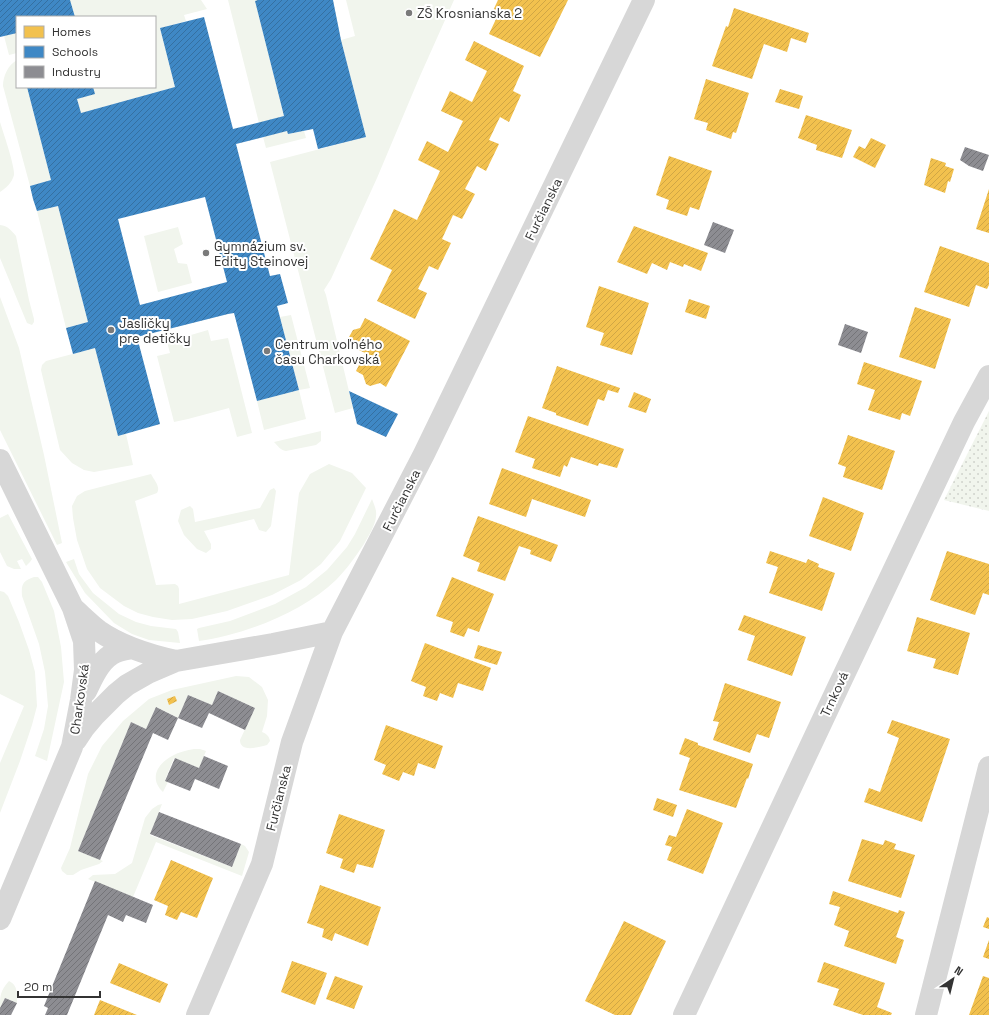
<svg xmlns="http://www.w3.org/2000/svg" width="989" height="1015" font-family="'Space Grotesk',sans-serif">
  <defs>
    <pattern id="park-dots" width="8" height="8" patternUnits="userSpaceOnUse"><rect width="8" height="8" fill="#f1f5ed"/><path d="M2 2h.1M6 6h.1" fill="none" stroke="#cfd2cc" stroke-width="1.8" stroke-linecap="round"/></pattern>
    <pattern id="homes-hatch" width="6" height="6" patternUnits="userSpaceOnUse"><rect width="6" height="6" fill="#f2c14e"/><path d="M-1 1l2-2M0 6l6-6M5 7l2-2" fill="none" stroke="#d0a645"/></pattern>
    <pattern id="schools-hatch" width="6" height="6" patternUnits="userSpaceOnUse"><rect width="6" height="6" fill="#3f88c5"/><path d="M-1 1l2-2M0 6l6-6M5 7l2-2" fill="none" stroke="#3570a1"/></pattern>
    <pattern id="industry-hatch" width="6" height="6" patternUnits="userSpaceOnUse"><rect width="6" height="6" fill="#8d8d92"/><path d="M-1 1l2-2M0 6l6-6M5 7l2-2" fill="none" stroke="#747478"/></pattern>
  </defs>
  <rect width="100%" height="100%" fill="#fff"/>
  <path fill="#f1f5ed" d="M70 0H201L207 9 184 15 186 21 160 28 175 87 81 113 77 99 93 87H155V17H75Z
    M228 0H258L255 1 284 116 259 123Z
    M346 0H454L420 76 377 178 331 279 324 290 326 295 353 408 335 413 270 162 366 137 341 40 355 36Z
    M17 33V53L9 55 4 36Z
    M17 60V87H27L51 180 30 186 3 86C3 76 8 65 17 60Z
    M0 122C3 132 15 166 14 175 12 183 6 188 0 192Z
    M287 131 288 134 304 131 306 138 266 148 263 137Z
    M58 206 88 322 66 328 37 211Z
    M0 225C8 226 11 230 16 236L29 300 34 319V322L32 325 27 323 0 258Z
    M178 227 183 244 174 249 178 263 187 264 192 283 158 292 144 236Z
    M0 297 19 348 44 455 62 543 57 545 0 430Z
    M291 315 310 388 299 390 306 419 264 430 257 401 299 390 280 317Z
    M208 330 211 341 228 338 252 433 237 437 229 408 188 419 174 422 157 356 170 353 167 342Z
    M95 348 118 436 126 434 133 465 94 472 84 470 72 463 60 450 41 370 42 365 46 361Z
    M321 431V441L316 445 286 451C280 450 278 446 274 442Z
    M329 464 352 473 366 488 340 541 321 564 301 580 272 595 227 611 192 619 172 620 153 617 138 613 124 606 100 588 87 569 77 540 73 518 72 506 77 496 85 491 151 474C154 480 161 487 157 493L135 501 156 585 175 584 178 586 179 589V604L289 575 299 493 310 474Z
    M274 488 276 491 271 526 266 532 259 530 254 519 204 531 211 544V549L206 553 197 549 184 535 178 521 181 510 190 506 193 509 195 522 260 508 270 490Z
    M372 499C374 505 377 510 376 516 376 524 368 537 364 544 356 556 346 570 336 580 303 612 244 635 199 641L197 629 199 628 230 621 275 604 306 587 327 570 347 547 355 534Z
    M8 514 32 559 30 562 26 566 22 559 17 561 21 569H14L7 566 0 552V518Z
    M74 559 79 574 93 593 119 614 136 622 151 626 176 629 178 632 180 643 149 640 132 634 114 623 85 593 66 562Z
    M34 577H38L42 582 54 611 61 647 64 682 47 761 35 756 44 729 48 706 45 672 39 644 22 596C21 584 23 581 34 577Z
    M0 591 4 592 8 596 19 622 29 650 35 672 37 706 32 725 20 761 0 813V763L24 706 0 694Z
    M236 676 249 677 262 687 268 700 267 716 262 732C267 734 269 736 270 741L267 745C259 747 240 753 240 740L255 708 218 691 212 705 188 695 178 718 156 707 146 729 131 722 78 851 103 861 99 864 81 870 73 875H67L62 871 61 868 70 848 88 774 102 746 123 721 149 699 172 690Z
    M194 749H200L206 751 199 768 174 758 165 780 168 782 163 792C149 779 157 764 172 756 179 752 187 750 194 749Z
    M162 804 150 835 232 867 241 844 245 846 249 852 242 876 156 842 133 897 88 879 93 875 115 874 132 863 145 818 152 809 158 805Z
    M9 981C18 985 17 994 17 1003L5 998 0 1008C0 996 0 991 9 981Z"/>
  <path fill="url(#park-dots)" d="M989 411V511L944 500Z"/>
  <path fill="url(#homes-hatch)" d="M498 0H568L540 57 489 34 496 19 490 17Z
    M734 8 809 33 806 43 791 38 787 52 764 44 752 79 712 66 726 26 728 27Z
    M474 41 524 66 513 91 521 95 509 122 500 117 489 140 499 144 486 171 477 166 465 189 475 194 462 219 453 215 442 239 451 243 438 270 429 266 418 289 427 293 415 319 377 301 392 270 370 259 394 209 417 220 440 171 418 160 427 141 448 152 463 121 441 111 450 91 472 102 487 71 465 60Z
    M706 79 749 93 736 133 733 132 731 139 706 130 708 123 694 119Z
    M780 89 803 96 799 109 775 102Z
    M806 115 852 130 842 158 816 150 817 145 798 138Z
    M871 138 886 145 875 168 853 157 859 146 865 149Z
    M669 156 712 171 699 210 690 207 687 216 666 209 669 200 656 195Z
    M931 158 946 163 945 166 954 169 950 182 948 181 945 193 924 185Z
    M989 189V233L976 229Z
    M634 226 708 253 701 271 684 264 683 267 670 262 667 270 652 263 647 274 617 262Z
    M940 246 989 263V285L987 289 976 285 969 307 924 292Z
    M599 286 649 303 632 355 600 345 604 333 586 327Z
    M689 299 710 306 706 319 685 312Z
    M915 307 951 319 935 369 899 357Z
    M365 318 410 341 386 387 380 383 370 386 366 384 363 375 356 371 365 353 351 346 349 337 353 330 360 328Z
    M864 362 922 381 910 416 902 413 900 420 868 410 875 390 857 384Z
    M557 366 620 388 618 393 608 390 604 401 598 399 588 426 556 415V413L542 408Z
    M634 392 651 399 646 413 628 407Z
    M528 416 624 449 617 468 599 463 598 466 571 457 567 467 564 465 560 477 532 468 535 459 515 452Z
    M848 435 895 451 882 490 843 477 846 467 838 464Z
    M502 468 591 500 585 517 532 499 526 517 489 504Z
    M823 497 864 513 851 551 809 536Z
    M478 516 558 545 551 562 530 554 531 550 519 546 505 581 477 571 480 563 463 556Z
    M770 551 806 563 808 559 819 564 818 567 835 573 822 611 769 593 778 567 766 563Z
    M947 551 989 564V595L983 593 975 615 930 600Z
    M452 577 494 594 479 632 468 628 464 637 450 632 453 622 436 616Z
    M744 615 806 637 792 676 747 660 755 636 738 630Z
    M917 617 970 633 958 675 933 668 936 659 907 651Z
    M425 643 491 668 483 691 458 683 453 698 440 693 437 701 423 696 426 687 411 681Z
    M478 645 502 652 497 665 474 658Z
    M725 683 781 702 769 738 757 734 750 753 713 740 719 722 713 721Z
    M175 696 177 701 169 705 167 699Z
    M892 720 950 739 922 822 864 802 869 788 880 792 899 738 887 733Z
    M386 725 443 746 435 769 418 763 414 776 403 772 399 781 382 774 386 765 374 760Z
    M685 738 698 743V745L753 764 748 779 747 778 736 808 679 790 690 758 679 754Z
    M657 798 677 805 673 817 653 810Z
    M687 809 723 823 703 874 667 860 672 847 665 845 669 835 676 837Z
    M339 814 385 830 373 868 357 864 354 873 340 868 343 859 326 853Z
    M862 839 883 845 885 840 896 844 894 849 915 855 901 898 848 881Z
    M171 860 213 878 197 918 181 912 177 920 165 915 168 906 154 900Z
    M320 885 381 907 368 946 335 933 332 941 322 937 324 929 307 923Z
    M833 891 898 913 899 910 905 912 896 937 904 940 896 964 844 946 849 931 834 925 840 907 829 904Z
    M987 917 989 918V929L983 927Z
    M624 921 666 941 631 1015H615L585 1001Z
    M989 940V959L983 957Z
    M292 961 327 973 315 1005 281 992Z
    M824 962 885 983 877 1007 892 1013 891 1015H863L833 1005 839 989 817 982Z
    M119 963 168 984 160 1003 110 983Z
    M335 976 363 986 354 1009 326 999Z
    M983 976 989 978V1015H969Z
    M100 1000 137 1015H94Z"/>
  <path fill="url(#schools-hatch)" fill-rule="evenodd" d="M0 0H70L75 17H17V33L0 37Z
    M258 0H333L341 40 366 137 318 149 313 129 288 134 287 131 236 144 270 276 280 274 288 303 277 306 299 390 257 401 234 313 228 314 137 337 160 424 118 436 95 348 73 354 66 328 88 322 58 206 37 211 33 199 30 186 51 180 27 87H74V88L78 87H93L95 94 77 99 81 113 175 87 160 28 204 17 233 129 284 116 255 1ZM205 197 227 282 140 305 118 219Z
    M349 391 398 414 386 437 357 424Z"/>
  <path fill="url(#industry-hatch)" d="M965 147 989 155 983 171 969 166 960 160Z
    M713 222 734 230 725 253 704 245Z
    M845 324 868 332 861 353 838 345Z
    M218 691 255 708 245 730 209 713 202 728 178 718 168 740 153 733 100 860 78 851 131 722 146 729 156 707 178 718 188 695 212 705Z
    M204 756 228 766 219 789 195 779 190 791 165 781 175 758 199 768Z
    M159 812 241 844 232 867 150 834Z
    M95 881 153 905 146 923 126 915 123 922 108 915 67 1015H45L48 1008 44 1006Z
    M5 998 17 1003 11 1015H0V1008Z"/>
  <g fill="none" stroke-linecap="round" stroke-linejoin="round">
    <path stroke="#d7d7d7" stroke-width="22" d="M0 460 73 608 84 641 85 670 81 700 72 747 0 919
      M73 608C82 616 90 624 99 631 122 647 149 655 176 661
      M86 691C93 677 100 659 116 652 121 650 127 649 132 648
      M76 740 84 728 95 715 116 694 127 685 148 673 176 661 273 644 332 632
      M197 1015 262 864 292 742 332 632 424 454 644 0
      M684 1015 840 683 964 422 989 376
      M926 1015 989 767"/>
  </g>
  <g fill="#7a7a7a" stroke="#fff" stroke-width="1.5">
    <circle cx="409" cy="13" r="4"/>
    <circle cx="206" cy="253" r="4"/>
    <circle cx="111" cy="330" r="4"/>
    <circle cx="267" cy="351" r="4"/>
  </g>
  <g text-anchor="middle" stroke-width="4" stroke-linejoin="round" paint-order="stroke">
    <g font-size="13" fill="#333" stroke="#fff" text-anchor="start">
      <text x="417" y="18">ZŠ Krosnianska 2</text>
      <text x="214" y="251">Gymnázium sv.<tspan x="214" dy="15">Edity Steinovej</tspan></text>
      <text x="119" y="328">Jasličky<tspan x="119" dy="15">pre detičky</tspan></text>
      <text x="275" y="349">Centrum voľného<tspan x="275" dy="15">času Charkovská</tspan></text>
    </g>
    <g font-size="13" fill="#333" stroke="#fff">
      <text transform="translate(543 209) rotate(-64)" y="5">Furčianska</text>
      <text transform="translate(401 500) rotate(-63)" y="5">Furčianska</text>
      <text transform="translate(834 694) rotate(-65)" y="5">Trnková</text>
      <text transform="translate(79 699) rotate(-82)" y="5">Charkovská</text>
      <text transform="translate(278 798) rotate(-76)" y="5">Furčianska</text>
    </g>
  </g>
  <rect x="16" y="16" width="140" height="72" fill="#ffffff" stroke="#adadad"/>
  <rect x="24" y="26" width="20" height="12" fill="#f2c14e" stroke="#adadad"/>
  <text x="52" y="36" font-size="12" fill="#333333">Homes</text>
  <rect x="24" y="46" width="20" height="12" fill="#3f88c5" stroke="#adadad"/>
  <text x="52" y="56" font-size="12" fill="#333333">Schools</text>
  <rect x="24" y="66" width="20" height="12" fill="#8d8d92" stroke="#adadad"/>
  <text x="52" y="76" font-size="12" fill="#333333">Industry</text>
  <g transform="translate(953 979) rotate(35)" stroke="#ffffff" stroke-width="3" paint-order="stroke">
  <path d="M0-3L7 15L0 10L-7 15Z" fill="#333333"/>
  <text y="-6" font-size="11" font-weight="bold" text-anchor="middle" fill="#333333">N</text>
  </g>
  <path d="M18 991v6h82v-6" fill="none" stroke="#333333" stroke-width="2"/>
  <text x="24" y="991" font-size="12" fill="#333333" stroke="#ffffff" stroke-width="3" paint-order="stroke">20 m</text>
</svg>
